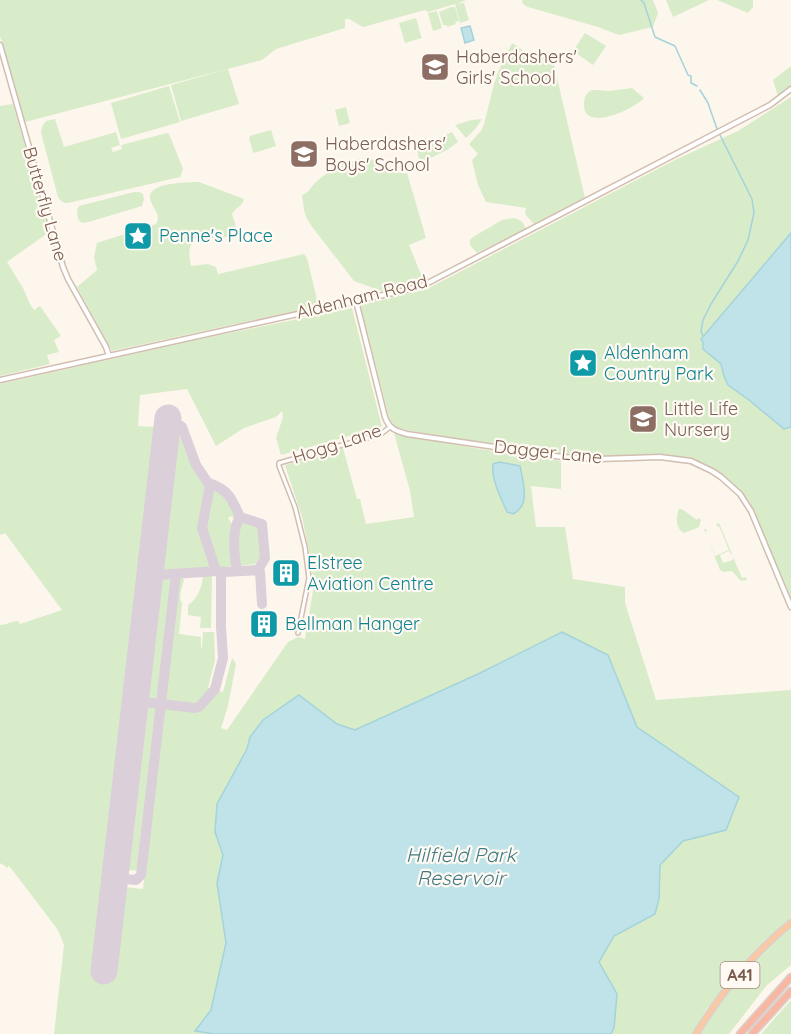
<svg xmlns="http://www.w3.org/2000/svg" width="791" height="1034" font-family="Quicksand,sans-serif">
  <rect width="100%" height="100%" fill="#fdf6ec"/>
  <path fill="#d8ecc9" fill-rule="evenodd" d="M0 0H466L457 4 464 3 469 20 460 23 455 4 428 12 425 10 363 27 349 19H345V28L276 49 262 60 25 122 0 36Z
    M522 0H653L658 13 653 27 619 35 598 27 528 7 523 4Z
    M666 0H709L673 17Z
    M717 0H753V7L748 13Z
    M451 7H455L459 21 455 22 456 24 447 27 446 25H443L439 12Z
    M437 11 442 28 433 31 428 13Z
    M416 18 419 27 418 28 419 29 422 38 405 43 399 23Z
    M585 33 606 46 593 65 573 51Z
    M512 43 524 51 551 52 585 198 534 224 525 214 526 208 486 202 478 185 472 160 478 154 469 144 481 131 484 124 493 88 498 72Z
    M791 66V86L778 96 773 80Z
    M228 69 239 104 181 121 171 85Z
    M169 86 180 122 121 139 111 103Z
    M632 88 644 98C634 109 582 134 584 103 584 99 586 93 590 91 595 89 603 91 609 91 617 90 625 89 632 88Z
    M791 97V601L750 502C735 482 716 468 692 459 675 454 655 456 637 456 614 457 591 458 568 456 513 451 456 438 401 429L394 426 390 421 360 305 427 289 675 160 738 131Z
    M13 104 49 232 7 262 23 288 30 304 34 310 40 306 61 336 54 340 59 352 47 355 50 364 0 376V106Z
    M346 107 350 123 339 126 335 110Z
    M55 119 64 147 116 132 120 145 111 148 113 152 122 149 121 145 167 133 169 134 183 169 180 177 68 203C63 203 61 201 58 197L41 133 42 127 46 121Z
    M482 119 476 128 466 138 455 125 472 120Z
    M271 130 276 146 254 153 253 152 249 138 250 136Z
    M452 132 458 142 447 150 420 163 416 146 431 142Z
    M358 159C363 159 369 158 374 160 385 164 394 175 407 173L426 238 409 245 424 282 384 292 354 281 313 228 307 219 304 210 302 195C310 193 310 187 316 182 328 171 343 165 358 159Z
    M193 182H199L244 199C242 207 235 208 232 214L239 236 196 239C187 247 189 256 191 266L208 264 216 267 218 274 304 254 307 258 316 295 317 306 112 351 77 287 97 270 94 257 97 243 156 224C161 215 155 211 151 202 143 183 181 183 193 182Z
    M134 192H139L143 194 144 199 142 206 85 223 80 222C77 216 76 212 79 206Z
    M513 218C521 219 523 222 526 229L477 253 470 245V240L473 237 502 220Z
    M352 308 382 427 281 455 276 438 283 417 282 411 276 417 244 428 216 446 187 389 140 395 138 426 155 427 158 429 95 971 113 973 123 887 143 889 145 871 125 870 158 584 165 578 181 577 184 580C182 588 178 596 182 603L179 634 201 637V647L202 648 203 632H214L215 660 208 688 212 690 200 705 204 707 217 691 223 692 232 658 236 664 228 706 221 728 227 730 288 642 298 637 305 639 314 585 310 556 302 517 285 465 343 448 357 499H360L366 524 414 517 410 491 394 433 474 448 561 461V489L531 486 536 527H565L573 579 625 587V603L656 700 791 690V918L764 941 742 965 716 999 707 1008 693 1034H54L64 945 58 930 10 867 8 866V868L0 863V625C7 625 11 621 18 621L20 624 62 610 5 533 0 535V384L205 338ZM499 462 519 466 525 495 521 508 507 512 494 475Z
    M181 429 195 468 206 483 207 486 200 529 213 568 165 573 161 572 160 567 176 431Z
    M214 487C227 493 233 506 237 519H234L231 516 228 518 233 525 232 553 234 566 220 568 216 565 209 546 204 526 212 489Z
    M679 509H682L697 520 699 518 701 520 699 527 684 533C675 528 676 517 679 509Z
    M241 523 259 527 262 555 255 564 238 566C236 555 234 532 241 523Z
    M719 523 732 554H731L729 551 720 555 723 563 733 560V557L742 578 746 577 747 580 741 581 732 571 723 572 720 570 704 529H706L707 531 705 532 715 556 729 550 719 526 718 527 716 524Z
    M212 574 211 628H200L201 617 188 615V605C197 600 203 585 203 575Z
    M791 926V965L767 985 729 1034H700C709 1021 717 1007 726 995 745 969 768 947 791 926Z
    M791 1000V1034H761Z"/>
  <path fill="#bfe3e8" stroke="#a5d3da" stroke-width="1.5" d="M470 26 474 40 465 43 461 28Z
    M791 233V427L784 429 749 400 728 385 724 376 721 364 703 349V343L701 339Z
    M499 462 520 466C523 482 531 505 513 514L507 512C501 498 491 479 493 464Z
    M562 632 608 655 637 727 739 797 726 830 683 841 660 865 659 899 655 914 614 936 599 962 617 994 614 1028 611 1034H214L195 1031 211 1010 226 943 217 883 223 855 215 832 217 804 247 749 250 737 263 720 299 695 337 724 355 730 478 674Z"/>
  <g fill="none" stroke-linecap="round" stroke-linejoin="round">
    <path stroke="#a5d3da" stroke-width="1.5" d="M641 0 644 3 655 37 675 46 688 75 691 76V83L697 86
      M700 90 708 103 717 129 752 199 754 213 748 240 738 261 711 304 703 320 701 331 703 336"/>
    <path stroke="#dbcfda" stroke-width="10" d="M209 483C229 490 232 499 240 517L262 524 265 558 258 570 260 572 262 604
      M151 567 153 573 159 575 217 571 225 572 258 570
      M237 571C234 555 231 531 240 517
      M149 587 152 579 159 575
      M135 701 195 708 199 707 215 689 223 658 221 627V573L215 569 214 565 202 528 210 486 196 465 182 427 179 425H172L167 430
      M115 870 118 876 124 879 136 880 141 875 176 574"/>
    <path stroke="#dbcfda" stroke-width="27" d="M104 971 168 418"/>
    <g stroke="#d1beb0" stroke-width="6">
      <path id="minor" d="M298 633 309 578 305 547 295 507 279 466V463L381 434 390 427"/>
    </g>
    <g stroke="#d1beb0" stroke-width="7">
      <path id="tertiary" d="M0 45 63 267 68 279 106 347 109 356
        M356 301 385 417C389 429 396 431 407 434L562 457 599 459 660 457 691 461 712 471 721 477 740 494 751 511 791 607
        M0 380 406 290 424 285 770 105 791 89"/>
    </g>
    <g stroke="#dad1cd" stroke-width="8">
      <path id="trunk" d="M696 1034C720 994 754 952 791 923"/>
    </g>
    <g stroke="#dad1cd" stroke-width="9">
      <path id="motorway" d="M740 1034 791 977
        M752 1034 791 991"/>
    </g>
    <use href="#minor" stroke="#fff" stroke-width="3"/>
    <use href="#tertiary" stroke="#fff" stroke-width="4"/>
    <use href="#trunk" stroke="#f9c8a4" stroke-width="5"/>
    <use href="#motorway" stroke="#f7b7a3" stroke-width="6"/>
  </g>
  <defs>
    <g id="school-square" transform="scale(1.5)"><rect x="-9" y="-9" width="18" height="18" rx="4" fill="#8d6e63" stroke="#fffaf3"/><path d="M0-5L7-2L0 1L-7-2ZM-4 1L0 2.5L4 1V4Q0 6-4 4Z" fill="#fff"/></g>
    <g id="sight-square" transform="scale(1.5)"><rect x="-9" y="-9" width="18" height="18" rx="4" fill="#0f9aa8" stroke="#fffaf3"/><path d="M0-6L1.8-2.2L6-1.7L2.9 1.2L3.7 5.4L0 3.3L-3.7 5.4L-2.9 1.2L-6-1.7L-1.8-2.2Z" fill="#fff"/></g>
    <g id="building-square" transform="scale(1.5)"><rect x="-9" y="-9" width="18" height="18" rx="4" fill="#0f9aa8" stroke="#fffaf3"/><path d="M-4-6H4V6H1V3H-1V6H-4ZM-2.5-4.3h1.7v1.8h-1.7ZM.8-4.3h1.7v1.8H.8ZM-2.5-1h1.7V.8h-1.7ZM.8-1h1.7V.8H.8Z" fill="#fff"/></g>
  </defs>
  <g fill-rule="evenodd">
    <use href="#school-square" x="435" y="67"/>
    <use href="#school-square" x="304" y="154"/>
    <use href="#sight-square" x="138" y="236"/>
    <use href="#sight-square" x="583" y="363"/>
    <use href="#school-square" x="643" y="419"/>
    <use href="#building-square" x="286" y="573"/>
    <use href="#building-square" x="264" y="624"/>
  </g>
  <g text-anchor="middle" stroke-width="4.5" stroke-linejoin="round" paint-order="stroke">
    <rect fill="#fffaf3" stroke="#a28b7f" stroke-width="1.5" x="720.5" y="962" width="39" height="26" rx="4.5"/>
    <g font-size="16" font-weight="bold" fill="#7a5c4d">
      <text x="740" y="981">A41</text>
    </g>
    <g font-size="18" fill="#785e54" stroke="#fffaf3" text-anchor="start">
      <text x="456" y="63">Haberdashers'<tspan x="456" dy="21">Girls' School</tspan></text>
      <text x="325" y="150">Haberdashers'<tspan x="325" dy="21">Boys' School</tspan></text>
      <text x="664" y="415">Little Life<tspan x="664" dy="21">Nursery</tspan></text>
    </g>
    <g font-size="18" fill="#7a5c4d" stroke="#fffaf3">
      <text transform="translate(45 204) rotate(74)" y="6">Butterfly Lane</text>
      <text transform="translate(362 297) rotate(-14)" y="6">Aldenham Road</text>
      <text transform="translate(337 444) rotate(-18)" y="6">Hogg Lane</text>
      <text transform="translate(548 452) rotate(6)" y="6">Dagger Lane</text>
    </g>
    <g font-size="18" fill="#0d838f" stroke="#fffaf3" text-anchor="start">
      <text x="159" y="242">Penne's Place</text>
      <text x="604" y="359">Aldenham<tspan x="604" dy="21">Country Park</tspan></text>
      <text x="307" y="569">Elstree<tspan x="307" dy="21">Aviation Centre</tspan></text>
      <text x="285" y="630">Bellman Hanger</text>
    </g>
    <g font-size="20" font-style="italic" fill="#437c86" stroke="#fffaf3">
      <text x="461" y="862">Hilfield Park<tspan x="461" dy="23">Reservoir</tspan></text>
    </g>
  </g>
</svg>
